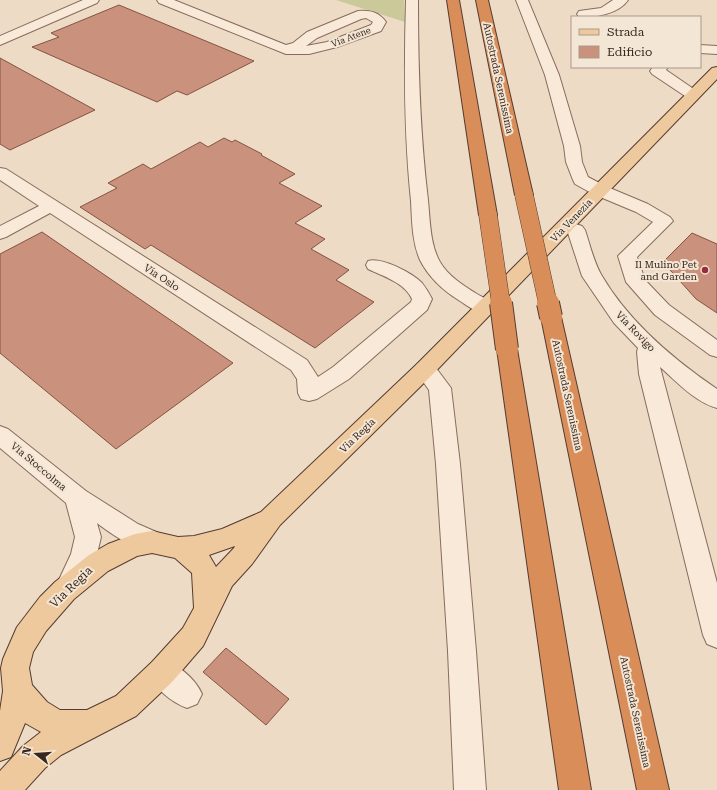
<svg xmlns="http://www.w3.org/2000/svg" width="717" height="790" font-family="'Roboto Serif',serif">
  <rect width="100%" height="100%" fill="#eddbc5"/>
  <path fill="#cbc999" d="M336 0H404L405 22Z"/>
  <path fill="#ca917c" stroke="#855342" d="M119 5 254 61 187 95 177 91 157 102 32 47 59 37 51 33Z
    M0 58 95 110 10 150 0 144Z
    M224 138 232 142 235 140 262 154 261 155 295 174 279 183 322 206 295 223 325 239 311 249 349 270 336 280 374 302 315 348 151 245 145 249 80 207 117 188 108 183 143 164 151 169 200 142 208 147Z
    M42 232 233 363 116 449 0 353V254Z
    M692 233 717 244V313L696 299 663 262Z
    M226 648 289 699 266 725 203 672Z"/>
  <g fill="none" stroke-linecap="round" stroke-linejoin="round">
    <g stroke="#876c5c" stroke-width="2">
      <path id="minor" d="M83 0H99L97 3 0 45V36Z
        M157 0H174L286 45 293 43 307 32 358 11C370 10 379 12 386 22L381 31 337 47 309 54H286L159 3ZM366 18 373 22 371 25 327 42 306 46 317 38 361 19Z
        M406 0H418C418 67 420 134 428 200 430 220 430 245 440 262 448 276 464 286 477 294 484 298 492 301 496 308L493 313C480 316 471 308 460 301 444 291 429 278 420 260 412 242 412 220 411 201 404 134 404 67 406 0Z
        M516 0H528L559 75 580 146 582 162 588 177 605 186 648 204 670 217 673 221 637 257 645 280 669 305 717 340V357L710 355 655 315 626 282 618 256 653 222 636 212 593 194 575 184 573 180 566 162 564 146 545 75Z
        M613 0H628C619 14 594 18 579 17L577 14 579 11 601 8Z
        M700 45 717 46V54L700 53Z
        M653 67H668L666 70 698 92 700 95 698 98 693 99 688 98 652 74 650 71Z
        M0 168 6 169 307 360 318 377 333 367 411 302 412 299C405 283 383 276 368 269L366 265 368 261C382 257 412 273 422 283 426 288 429 293 432 299L427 310 349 379 317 399 309 401 301 399 298 393 297 379 291 370 50 213 6 237 0 239V226L39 206 0 180Z
        M566 221 582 226 585 230C590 245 594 263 602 276 629 322 673 359 717 389V408C695 402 677 382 660 367L717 583V648L707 644 703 635 639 374 637 352 638 348 614 323 582 276 568 233 560 230 557 226 560 222Z
        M425 361 433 364 451 388 460 464 476 651 486 790H454L448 651 436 464 429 390 414 369 417 364Z
        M0 426 8 429 86 491 138 524 161 534 165 542 161 550C159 551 155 553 152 553 139 553 107 531 97 523L101 537 97 554 79 592 70 596 61 592 57 584 71 554 75 537 66 503 0 448Z
        M162 658C178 665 195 678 202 694L197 704 187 708C171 702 154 688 148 672L152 662Z"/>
    </g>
    <g stroke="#553c30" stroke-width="2">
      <path id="major" d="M717 67V79L433 374 280 525 252 564 232 586 203 646 172 682 136 716 61 755 45 768 25 790H0V771L23 746 41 732 25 723 11 757 0 761V711L3 691 1 668 3 659 17 627 40 597 55 582 89 555 108 544 135 534 152 531 178 537 194 536 222 529 261 512 417 364 712 68ZM235 546 234 548 216 567 209 555ZM152 553 175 558 192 573 194 608 183 628 152 662 116 696 87 710H60L47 702 32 685 29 668 33 652 46 631 74 599 108 571 137 556Z"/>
    </g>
    <g stroke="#553c30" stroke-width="2">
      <path id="highway" d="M447 0H459L497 215 494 219 488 220 482 219 479 215Z
        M476 0H488L533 195 530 199 524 200 518 199 515 195Z
        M551 310 558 312 561 317 669 790H637L541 317 544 312Z
        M507 342 514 344 517 349 591 790H559L497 349 500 344Z"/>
    </g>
    <use href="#minor" fill="#f8e9d8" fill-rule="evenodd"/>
    <use href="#major" fill="#eec99e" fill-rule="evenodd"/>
    <use href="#highway" fill="#d98d59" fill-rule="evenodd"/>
    <g stroke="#553c30" stroke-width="19" stroke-linecap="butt">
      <path id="highway-bridge-far1" d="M524 195 548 304
        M488 215 501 304"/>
    </g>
    <g stroke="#553c30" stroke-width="24" stroke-linecap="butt">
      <path id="highway-bridge" d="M501 303 507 349
        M548 303 551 317"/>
    </g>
    <use href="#highway-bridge-far1" stroke="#d98d59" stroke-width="18"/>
    <use href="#highway-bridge" stroke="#d98d59" stroke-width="22"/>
  </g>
  <circle fill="#942e3e" stroke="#f4e6d4" stroke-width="1.5" cx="705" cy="270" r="4"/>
  <g text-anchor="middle" stroke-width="4" stroke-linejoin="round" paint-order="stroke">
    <g font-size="9" fill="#38271f" stroke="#f4e6d4">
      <text transform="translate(351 37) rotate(-21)" y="3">Via Atene</text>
    </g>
    <g font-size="10" fill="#38271f" stroke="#f4e6d4">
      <text transform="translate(499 78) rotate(78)" y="4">Autostrada Serenissima</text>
      <text transform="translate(571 220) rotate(-46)" y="4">Via Venezia</text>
      <text transform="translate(162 277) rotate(33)" y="4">Via Oslo</text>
      <text transform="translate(636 331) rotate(46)" y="4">Via Rovigo</text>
      <text transform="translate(568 395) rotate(78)" y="4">Autostrada Serenissima</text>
      <text transform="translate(357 435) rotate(-44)" y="4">Via Regia</text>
      <text transform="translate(39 466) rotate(40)" y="4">Via Stoccolma</text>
      <text transform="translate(636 712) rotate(78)" y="4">Autostrada Serenissima</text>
    </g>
    <g font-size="10" fill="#38271f" stroke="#f4e6d4" text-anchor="end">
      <text x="697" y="268">Il Mulino Pet<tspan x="697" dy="12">and Garden</tspan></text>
    </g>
    <g font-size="12" fill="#38271f" stroke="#f4e6d4">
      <text transform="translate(71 587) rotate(-44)" y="4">Via Regia</text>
    </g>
  </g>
  <rect x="571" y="16" width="130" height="52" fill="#f4e6d4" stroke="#a99a8c"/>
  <rect x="579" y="29" width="20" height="6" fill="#eec99e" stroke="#a99a8c"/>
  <text x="607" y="36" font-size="12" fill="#38271f">Strada</text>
  <rect x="579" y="46" width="20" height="12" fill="#ca917c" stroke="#a99a8c"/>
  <text x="607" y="56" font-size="12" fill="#38271f">Edificio</text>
  <g transform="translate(36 754) rotate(287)" stroke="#f4e6d4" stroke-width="3" paint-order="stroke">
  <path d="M0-3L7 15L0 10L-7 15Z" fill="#38271f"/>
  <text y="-6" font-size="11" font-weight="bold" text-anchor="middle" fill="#38271f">N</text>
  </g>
</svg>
